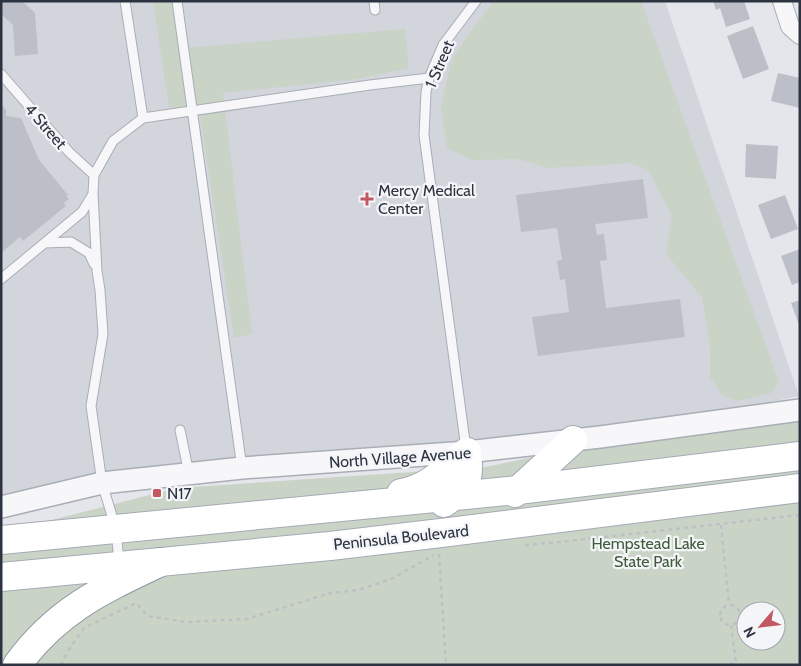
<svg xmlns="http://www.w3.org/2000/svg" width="801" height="666" font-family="Cabin,sans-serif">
  <rect width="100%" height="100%" fill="#e4e6eb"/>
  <path fill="#d2d5dc" d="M1 1H665L799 396 595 439 238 468 1 507Z"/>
  <path fill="#c9d4c6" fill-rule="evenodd" d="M153 1H177L185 48 405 29 409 68 358 79 223 93 252 334 234 338 199 109 169 107Z
    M494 1H641L779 382 771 393 737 401 723 396 710 377V347L702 297 666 254 672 216 648 170 631 163 548 168 519 159 472 160 447 148 441 107 451 62 465 39Z
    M800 419V665H1V533L177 488 486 467 551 453ZM746 611H776V641H746Z"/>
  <path fill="#bcbfc7" d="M1 1H22L35 13 38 54 15 56 13 25 1 14Z
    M713 1H744L750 19 726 27 720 8 716 10Z
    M753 26 769 69 743 79 727 36Z
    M778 73 800 78V108L771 101Z
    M1 104 6 110V116L21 118 39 160 68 195 66 196 69 199 64 203 66 206 23 241 20 237 1 253Z
    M746 144 778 146 776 179 745 177Z
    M643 179 648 218 595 224 597 235 604 234 607 260 600 261 606 308 680 299 685 337 538 356 532 317 569 312 565 279 560 280 557 261 562 260 557 228 521 232 516 195Z
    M785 195 798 229 771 239 758 205Z
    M800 249V282L792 285 781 256Z
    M800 300V325H799L791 303Z"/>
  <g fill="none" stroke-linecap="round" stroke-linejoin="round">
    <g stroke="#a9adb5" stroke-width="11">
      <path id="service" d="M125 1 143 118
        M177 1 242 468
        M374 1 375 10
        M1 74 69 152 94 175
        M45 243 71 242 89 253 94 264
        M1 279 82 212 93 194
        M180 430 189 474
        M466 449 424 135 426 92 429 78 443 45 476 1
        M119 563 116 529 102 483 91 406 103 334 100 290 97 271 93 194 94 175 113 141 143 118 370 85 429 78"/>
    </g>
    <g stroke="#a9adb5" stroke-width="20">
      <path id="minor" d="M782 1 790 26 800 35"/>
    </g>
    <g stroke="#a9adb5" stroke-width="24">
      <path id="tertiary" d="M1 507 102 483 242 468 467 452 600 437 800 410"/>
    </g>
    <g stroke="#a5aab5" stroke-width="30">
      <path id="primary" d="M401 493C428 489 446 469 467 452
        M515 493 573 440
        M444 503C467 486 470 481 467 452
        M1 540 518 490 800 456
        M1 577 330 546 441 533 800 488"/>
    </g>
    <g stroke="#8d93a0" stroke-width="30">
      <path id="motorway" d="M17 665C57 610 102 590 161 562"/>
    </g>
    <path stroke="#bec0c5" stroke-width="2.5" stroke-dasharray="4 4" stroke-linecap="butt" d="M721 525 729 605
      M525 545 560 542 800 515
      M439 554 446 665
      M720 615a10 10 0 1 1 20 0a10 10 0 1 1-20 0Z
      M759 611 771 609
      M740 613H746
      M61 665 69 649 84 628 136 603 148 616 186 622 247 619 330 593 358 590 391 579 434 555
      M722 665 736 663 731 625"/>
    <use href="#service" stroke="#f7f7f9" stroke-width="9"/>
    <use href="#minor" stroke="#f7f7f9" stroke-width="18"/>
    <use href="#tertiary" stroke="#f7f7f9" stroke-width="21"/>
    <use href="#primary" stroke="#fff" stroke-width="28"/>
    <use href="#motorway" stroke="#fff" stroke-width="28"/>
  </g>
  <g fill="#c25762" stroke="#f4f5f8" stroke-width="2">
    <path d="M364.5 191.5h5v5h5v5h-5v5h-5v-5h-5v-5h5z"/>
    <rect x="152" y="488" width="10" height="10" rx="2.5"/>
  </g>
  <g text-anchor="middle" stroke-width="4.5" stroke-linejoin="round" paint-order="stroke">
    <g font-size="16" fill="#2d3441" stroke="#f4f5f8">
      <text transform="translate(439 64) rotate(-67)" y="6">1 Street</text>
      <text transform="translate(46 126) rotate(49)" y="6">4 Street</text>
      <text transform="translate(400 457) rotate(-4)" y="6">North Village Avenue</text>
      <text transform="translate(401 537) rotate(-6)" y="6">Peninsula Boulevard</text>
    </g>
    <g font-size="16" fill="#2d3441" stroke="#f4f5f8" text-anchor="start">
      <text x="378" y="196">Mercy Medical<tspan x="378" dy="18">Center</tspan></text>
      <text x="167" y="499">N17</text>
    </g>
    <g font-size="16" fill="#405c3c" stroke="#f4f5f8">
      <text x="648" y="549">Hempstead Lake<tspan x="648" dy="18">State Park</tspan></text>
    </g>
  </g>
  <rect width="801" height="666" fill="none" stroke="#2d3441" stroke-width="5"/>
  <g transform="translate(761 626) rotate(242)"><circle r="24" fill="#f4f5f8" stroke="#a4a8af"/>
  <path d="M0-4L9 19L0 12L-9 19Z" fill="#c25762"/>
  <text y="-8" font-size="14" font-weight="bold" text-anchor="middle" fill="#2d3441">N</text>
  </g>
</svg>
